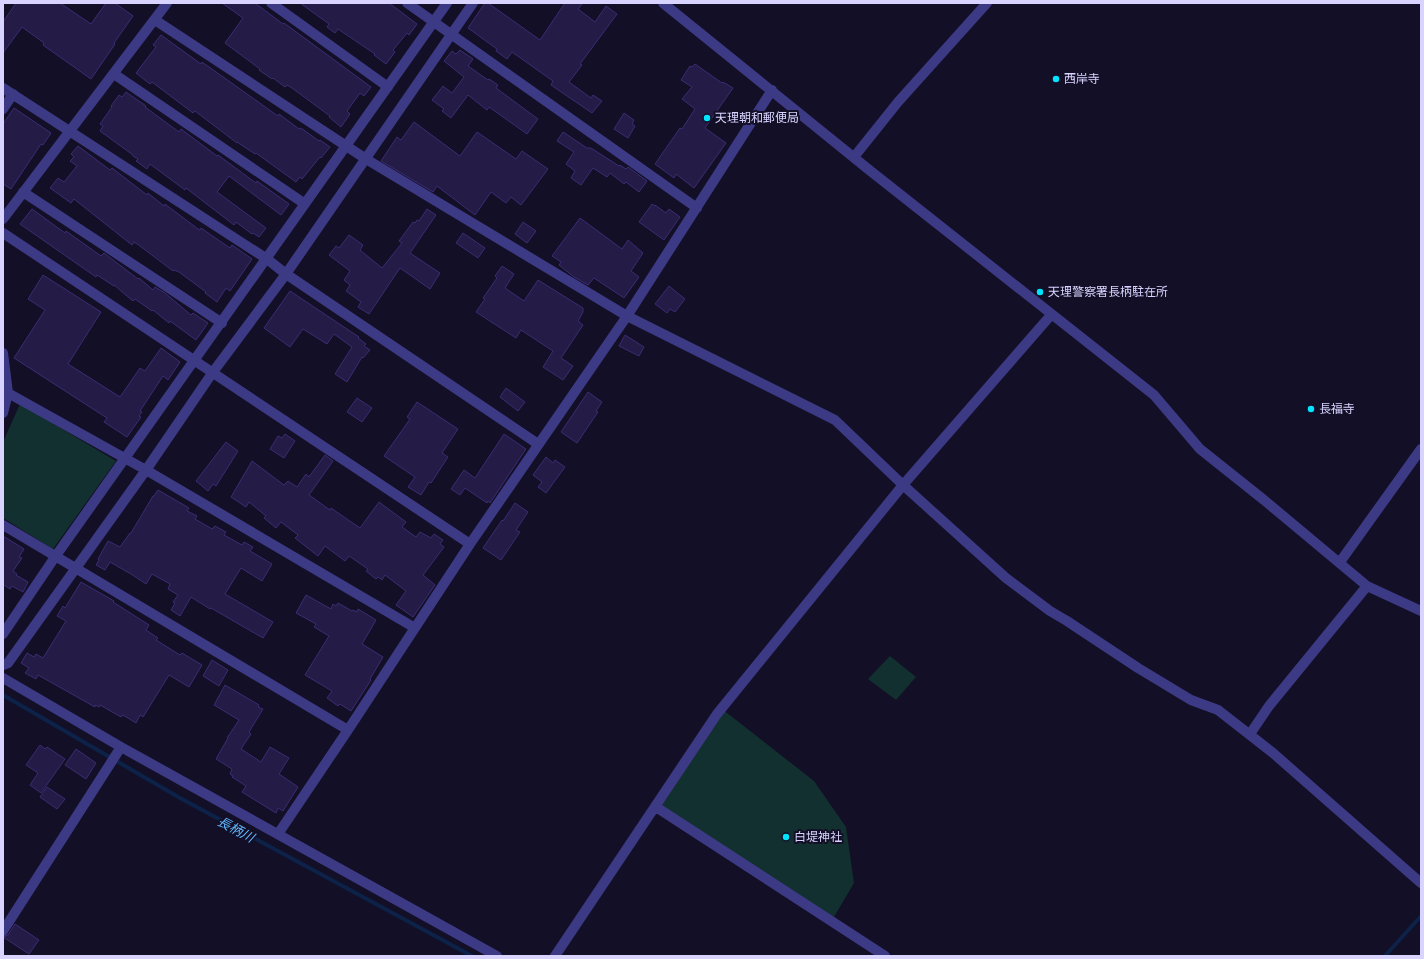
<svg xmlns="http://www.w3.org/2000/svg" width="1424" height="959" font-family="Jost,'Noto Sans JP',sans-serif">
  <rect width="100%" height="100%" fill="#130f26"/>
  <path fill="#12302f" d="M20 404 116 461 53 549 3 518V442Z
    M890 656 916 677 896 700 868 679Z
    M722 709 814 781 846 827 854 883 831 922 656 807Z"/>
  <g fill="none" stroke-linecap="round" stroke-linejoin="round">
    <path stroke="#0c2248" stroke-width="4" d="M3 695 180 798 472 956
      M1385 956 1421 916"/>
  </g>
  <path fill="#241b47" stroke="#3b2d73" d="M16 3H60L91 24 106 3H115L133 16 114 43 115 44 91 79 43 45 44 43 22 27 3 53V22Z
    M222 3H255L283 24 284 23 371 87 364 96 360 93 347 111 350 114 341 127 329 117 330 116 292 88 287 85 285 87 273 78 272 79 259 70 260 69 225 43 243 18Z
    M300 3H389L417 24 409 35 407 33 393 50 395 52 386 64 374 55 375 54 338 29 335 33 327 27 329 24Z
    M485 3H488L540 40 565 3H583L578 9 595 22 606 6 617 14 580 64 582 65 569 82 591 98 593 95 602 101 592 113 551 85 553 81 512 52 507 59 496 51 497 49 468 28Z
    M161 35 201 64 202 62 278 116 279 114 299 129 301 128 319 141 320 140 330 147 321 158 320 157 302 179 300 177 296 182 256 153 255 154 237 142V143L195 111 193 113 152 82 150 84 136 73 156 47 153 45Z
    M460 50 473 59 468 66 488 80 489 79 498 85 496 88 538 119 527 134 489 107 487 110 468 95 451 118 442 111 444 109 432 100 443 86 452 93 464 77 444 61 452 51 456 54Z
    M695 64 722 83 723 82 733 88 705 128 726 143 694 188 676 174 674 178 655 164 680 128 682 129 695 109 682 99 692 87 681 80 690 66 692 67Z
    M126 92 146 106 145 107 179 132 181 129 217 156 218 155 256 183 257 181 289 204 281 215 229 176 217 192 266 228 259 237 253 233 252 234 236 222 234 225 186 188 185 190 150 164 147 169 136 161 138 159 133 156V155L100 131 103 126 100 124 112 107 111 106 119 95 122 97Z
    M14 108 51 133 43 145 41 144 11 189 3 184V124Z
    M624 113 634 120 632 124 635 126 628 138 614 129Z
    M414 122 460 156 477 132 516 159 522 151 548 169 521 205 511 197 506 203 491 192 475 215 437 186 433 192 381 161 397 137 401 140Z
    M563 132 587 148H591L619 166 620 165 626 169 628 167 647 181 639 192 626 182 624 184 610 173 607 177 593 168 581 185 571 178 575 171 566 164 574 152 557 141Z
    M78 146 110 170 112 168 147 195 148 193 164 206 165 204 198 229 200 230 201 228 230 248 232 245 252 259 230 291 226 288 217 302 205 293 206 292 179 272 174 270 173 271 140 246 134 242 132 245 74 199 71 203 50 188 58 178 64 182 77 166 70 161 74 157 71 154Z
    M652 204 655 206V205L666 213 669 209 680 217 664 240 639 222Z
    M32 209 65 233 66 231 101 256 104 253 138 279 139 278 153 290 155 287 165 293 191 315 193 313 208 323 196 340 170 321 169 323 153 310 152 311 135 299 133 301 114 285V286L97 275 96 277 20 224Z
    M427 209 436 215 410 253 440 273 430 289 400 268 369 314 358 307 361 302 346 291 350 285 344 280 350 271 329 255 336 246 339 248 349 235 363 245 360 250 382 268 402 243 399 241 413 222 415 223 417 220 419 221Z
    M580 218 622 249 628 240 643 253 631 271 639 277 624 298 594 278 588 285 574 277 559 265 561 262 552 256Z
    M523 222 536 231 527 243 515 234Z
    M463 233 485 248 478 258 456 243Z
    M502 266 514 274 505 288 524 301 538 280 583 308V312L578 321 583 325 561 358 573 366 563 380 543 367 553 351 521 330 516 338 476 312 485 299 483 298 497 278 495 276Z
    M43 275 101 312 68 364 120 397 140 368 145 371 161 348 180 362 168 380 163 376 140 411 142 412 139 416 141 417 127 437 104 422 107 418 14 358 45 310 28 299Z
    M669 286 685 299 675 312 670 309 667 313 655 304Z
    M290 291 359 337 358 338 366 344 364 346 370 350 363 358 362 357 347 382 335 374 352 347 334 334 327 344 303 329 290 347 264 328Z
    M625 335 644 347 639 356 619 346Z
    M506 388 525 402 518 411 500 397Z
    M588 392 602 402 596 411 598 412 577 443 561 432Z
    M357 398 372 408 362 422 347 412Z
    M417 402 458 429 442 453 448 457 431 483 429 482 421 495 408 487 415 477 384 456 410 419 407 417Z
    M285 434 295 441 284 458 270 449 278 436 282 438Z
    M504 434 526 449 490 503 488 501 487 503 465 488 460 495 451 489 464 470 475 478Z
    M226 442 238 451 216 486 213 484 208 491 196 481Z
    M325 455 333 461 309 495 330 510 331 508 360 528 379 502 406 522 402 527 416 537 420 532 431 538 434 534 443 540 440 544 444 547 423 575 435 585 413 617 396 605 406 591 385 575 382 580 378 577 376 579 366 571 368 569 349 556 345 561 325 546 318 556 295 538 298 535 281 522 276 528 264 518 266 516 249 502 246 507 231 497 252 461 284 485 288 481 297 487 306 474 309 477Z
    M546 457 553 463 555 460 565 467 546 493 538 487 542 482 533 475Z
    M158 490 189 508 187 511 197 516 195 519 212 529 215 526 226 532 224 535 242 545 244 542 253 547 250 551 272 564 262 581 241 568 225 594 273 622 263 638 211 608 210 609 191 597 180 616 171 610 175 603 173 602 178 595 168 589 170 584 152 574 146 584 131 574 110 562 105 570 96 565 99 560 98 559 108 541 120 547 130 533H131L153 496H154Z
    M515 503 528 512 516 530 520 532 501 560 483 548 502 520 503 521Z
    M3 536 24 549 19 557 22 558 13 571 17 574 16 575 28 582 23 592 12 586 10 589 4 585 3 588Z
    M81 582 114 601 113 602 149 625 146 630 158 638 156 640 180 655 182 653 202 665 189 687 169 675 143 717 140 715 136 723 123 715 121 717 100 705 99 707 95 705V707L38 675 36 679 25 673 29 668 21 663 27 653 34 657 36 654 43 658 66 621 57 616 63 606 65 608Z
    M306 595 331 609 333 604 336 606 338 603 352 611 353 610 357 612 358 609 376 620 362 644 383 657 370 679 371 680 351 711 340 704 338 706 327 698 332 691 305 675 329 636 314 627 316 624 296 613Z
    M212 660 228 670 219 686 203 676Z
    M225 685 259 705 258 707 263 709 249 732 251 734 241 749 261 762 270 747 289 758 279 774 298 787 283 811 278 808 276 813 242 792 246 786 232 777 233 776 230 774 232 769 216 759 228 738H227L239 720 214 705Z
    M40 745 45 749 47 747 65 759 41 793 30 785 38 773 26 765Z
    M76 749 96 763 86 779 65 765Z
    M47 787 65 799 57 809 40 797Z
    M15 924 39 940 29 954 3 937 8 935Z"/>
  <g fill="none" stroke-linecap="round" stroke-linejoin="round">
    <path stroke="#3d3a85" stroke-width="10" d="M271 3 388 87
      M407 3 697 208
      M663 3 868 169 1154 395 1200 449 1264 500 1367 586 1421 611
      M155 20 366 159 627 316 835 420 903 485 1006 578 1050 611 1067 621 1138 668 1191 700 1218 710 1273 753 1421 883
      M114 74 305 204
      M3 88 267 259 286 274 538 444
      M3 109 13 94
      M854 157 898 102 987 3
      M23 192 222 323
      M3 219 167 3
      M3 233 470 544
      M3 353 8 393 3 413
      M8 393 146 470 415 628
      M3 525 348 730
      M1340 562 1421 449
      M3 634 55 557 447 3
      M3 665 8 663 146 470 213 372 286 274 473 3
      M3 678 121 747 497 956
      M1250 734 1269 706 1367 586
      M656 807 885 956
      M278 834 348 730 470 544 627 316 772 90
      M3 931 121 747
      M555 956 717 714 903 485 1051 315"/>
  </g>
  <g fill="#00e5ff" stroke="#130f26" stroke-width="1.5">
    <circle cx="1056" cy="79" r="4"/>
    <circle cx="707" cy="118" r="4"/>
    <circle cx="1040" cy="292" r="4"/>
    <circle cx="1311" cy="409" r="4"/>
    <circle cx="786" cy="837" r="4"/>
  </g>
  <g text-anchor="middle" stroke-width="4" stroke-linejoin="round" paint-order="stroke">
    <g font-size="12" fill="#d9d4ff" stroke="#130f26" text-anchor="start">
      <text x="1064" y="83">西岸寺</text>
      <text x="715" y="122">天理朝和郵便局</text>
      <text x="1048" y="296">天理警察署長柄駐在所</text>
      <text x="1319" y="413">長福寺</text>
      <text x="794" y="841">白堤神社</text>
    </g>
    <g font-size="13" font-style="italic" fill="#62b6ff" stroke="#130f26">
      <text transform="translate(236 829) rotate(28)" y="5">長柄川</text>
    </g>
  </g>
  <rect width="1424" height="959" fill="none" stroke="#d9d4ff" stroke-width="8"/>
</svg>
